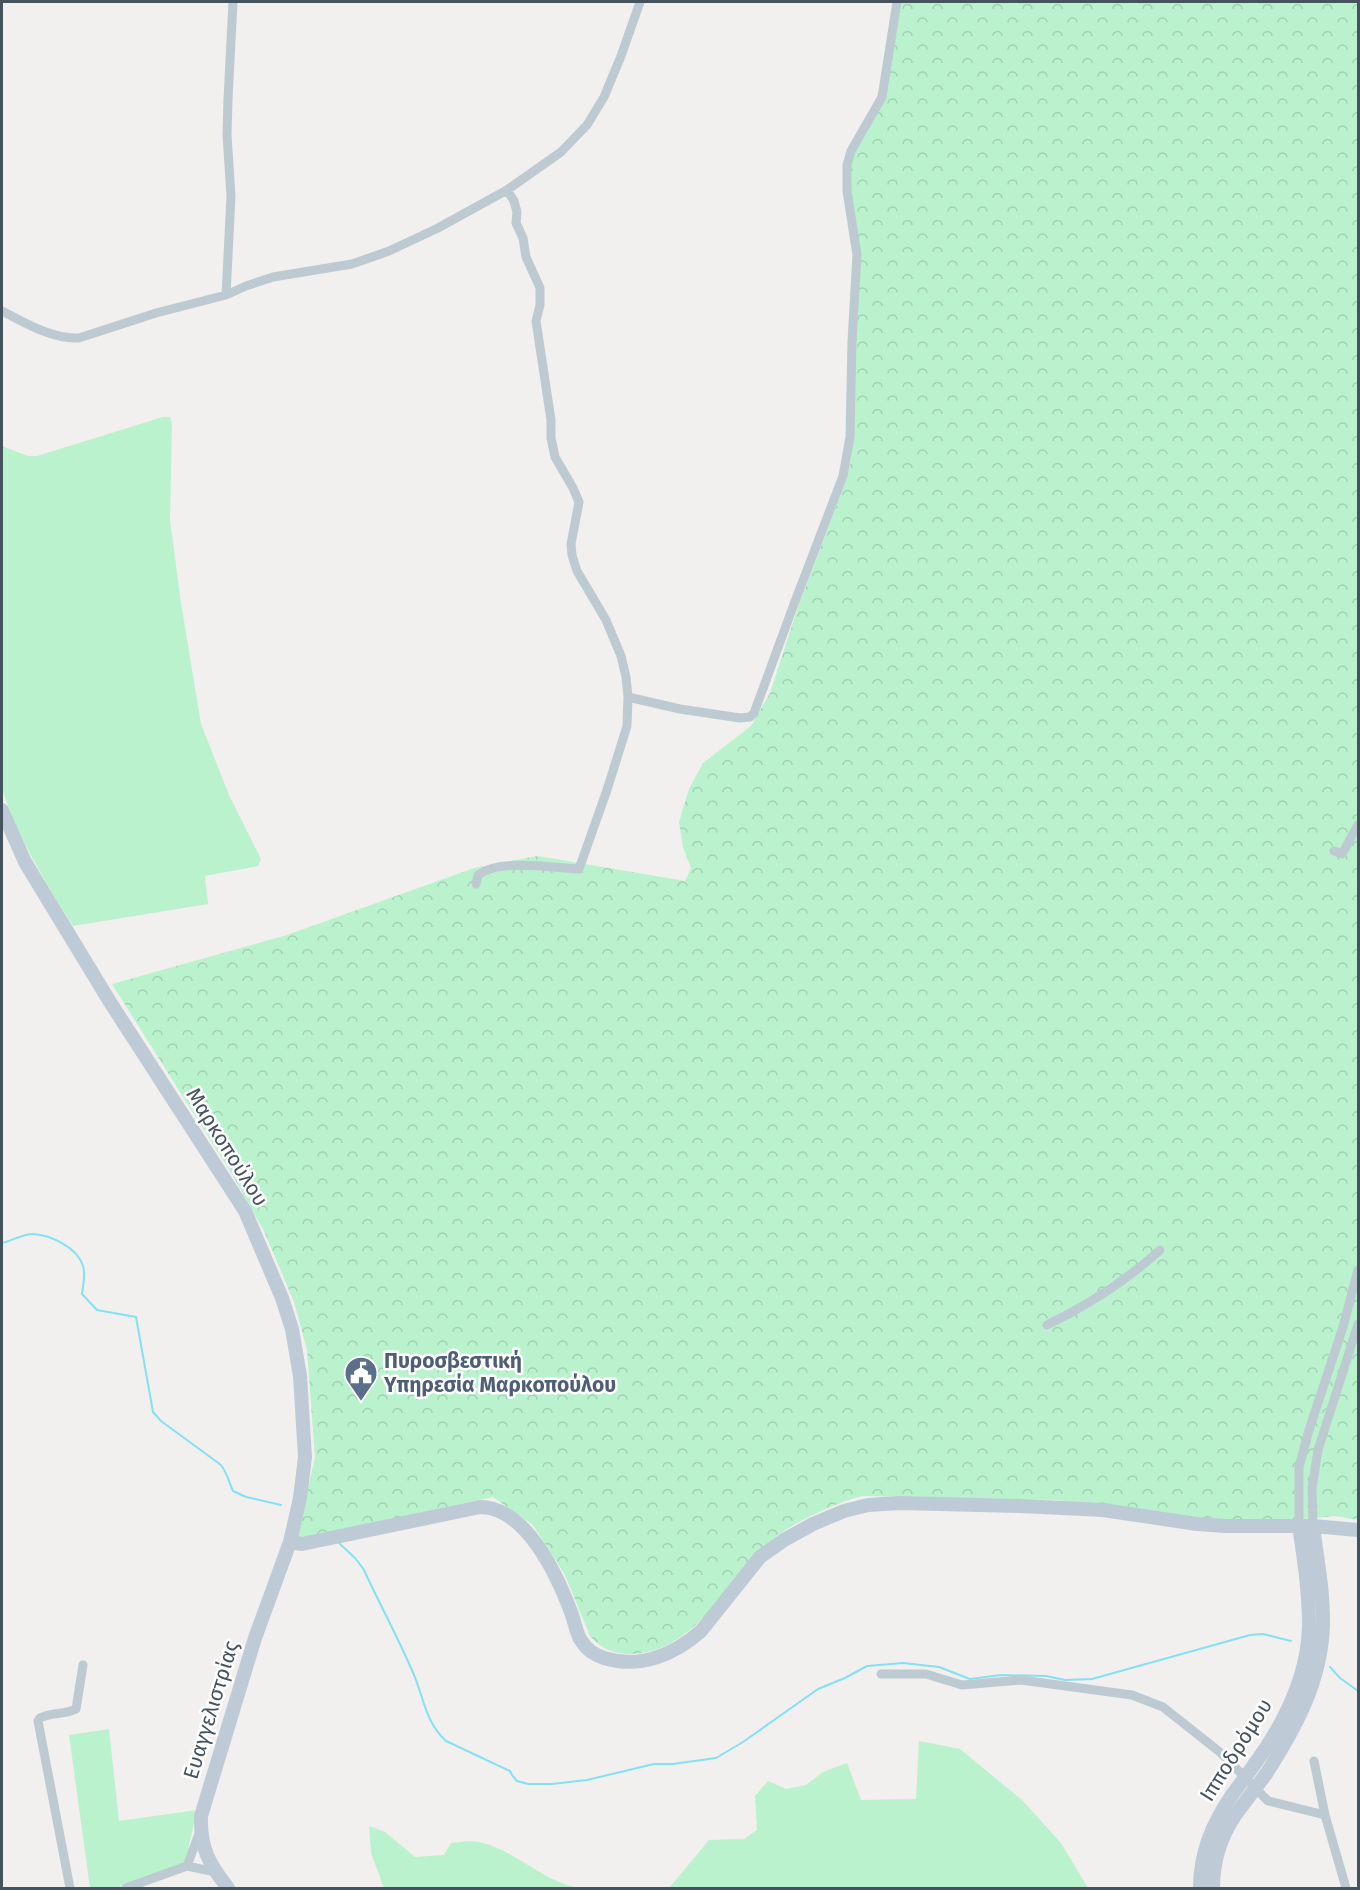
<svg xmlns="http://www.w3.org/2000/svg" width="1360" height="1890" font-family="'Fira Sans',sans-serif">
  <defs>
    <pattern id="park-crowns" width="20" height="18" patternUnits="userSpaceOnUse" patternTransform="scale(1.5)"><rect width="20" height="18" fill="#baf2cd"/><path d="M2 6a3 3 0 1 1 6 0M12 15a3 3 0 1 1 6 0" fill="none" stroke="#a1d1b2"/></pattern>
  </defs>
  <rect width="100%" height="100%" fill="#f2efef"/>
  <path fill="#baf2cd" d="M163 417H170L172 423 170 520 181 603 201 724 229 795 261 859 258 866 205 876 208 904 73 926C46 883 17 837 2 788V446L28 456H37Z
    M109 1729 119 1821 197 1810 186 1858 182 1865 117 1888H90L69 1735Z
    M919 1741 960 1749 1022 1800 1061 1843 1088 1888H669L709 1840 744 1839 757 1830 755 1796 768 1781 786 1789 806 1785 823 1772 847 1763 861 1800 916 1799Z
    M369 1826 385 1832 415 1857 444 1855 451 1843C459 1842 470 1840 479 1842 516 1850 543 1882 579 1888H384L371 1853Z"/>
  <path fill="url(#park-crowns)" d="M900 2H1358V1520L1335 1516 1271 1522 1201 1521 1126 1508 1055 1500 862 1496C838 1502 791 1523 772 1540 730 1579 695 1653 630 1654 615 1654 601 1649 590 1636L565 1575 533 1525 493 1497 296 1539 315 1458 307 1350 294 1302 264 1231 233 1176 112 984 287 935 474 868 532 857 538 856 685 881 691 868 683 847 679 822 689 789 703 763 751 726 770 693 798 607 846 481 851 459 859 260 849 180 852 160 858 145 871 123Z"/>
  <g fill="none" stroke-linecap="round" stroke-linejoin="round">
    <path stroke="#84e1f2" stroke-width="2" d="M2 1243C12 1241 22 1234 33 1234 51 1235 78 1248 83 1266 86 1275 83 1285 82 1294L97 1310 136 1317 153 1412 161 1421 221 1465C227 1473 229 1482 233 1491L246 1497 281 1505
      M338 1542 356 1559 364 1570C380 1605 399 1639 414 1675 424 1699 426 1723 446 1741L510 1771 512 1775 517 1781 528 1784H552L587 1780 654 1764H673L716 1758 743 1742 818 1689 845 1678 867 1666 903 1663 939 1667 970 1679 1001 1675 1046 1676 1065 1680 1092 1679 1250 1635 1263 1634 1291 1641
      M1330 1667 1340 1678 1358 1691"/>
    <path stroke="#becad2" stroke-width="9" d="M226 295 231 196 227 135 228 99 233 2
      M2 311C26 323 51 339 79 338L156 313 226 295 246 286 273 277 352 264 389 251 438 228 507 190 561 152 587 125 604 97 621 56 640 2
      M628 697 680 709 740 718 750 717 754 713 794 604 843 476 850 437 852 341 857 255 847 191V165L851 151 882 97 897 2
      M1334 851 1342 854 1358 825
      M476 884 478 875C500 858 552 868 579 869L607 790 627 726 628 697 626 677 621 656 606 620 577 571 572 555 571 544 579 502 573 488 555 457 551 438V420L536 321 540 305V288L526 257 523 238 516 223 517 212 514 201 507 190
      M1047 1325C1088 1305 1126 1281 1160 1250
      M1299 1526V1467L1309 1430 1343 1327 1358 1270
      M1313 1526 1312 1488 1318 1450 1358 1324
      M881 1674H926L962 1685 1021 1680 1132 1695 1163 1707 1221 1753 1268 1801 1325 1815
      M1314 1761 1325 1815 1346 1888
      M200 1831 187 1866 216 1872
      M70 1888 38 1721 40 1718C51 1712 64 1715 76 1709L83 1665
      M126 1888 187 1866"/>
    <path stroke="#becbd7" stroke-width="14" d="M2 810 25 862 110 1002 245 1211 282 1298 292 1329 300 1376 305 1457 300 1498 290 1542 255 1638 201 1816C200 1848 209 1864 228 1888
      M290 1542 302 1544 480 1507C526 1507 557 1575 571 1612 575 1622 576 1634 582 1642 587 1650 595 1655 604 1658 640 1669 674 1655 701 1631L760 1557 784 1540 813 1524 844 1511 868 1505 900 1503 1021 1506 1103 1510 1197 1524 1225 1526H1313L1358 1530
      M1254 1765C1284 1724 1308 1677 1309 1626 1309 1592 1304 1559 1299 1526
      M1266 1774C1295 1729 1321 1682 1323 1626 1324 1593 1317 1559 1313 1526
      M1200 1888C1200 1853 1212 1824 1232 1795
      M1213 1888C1213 1858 1223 1830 1242 1806"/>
    <path stroke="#becbd7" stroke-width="14" d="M1232 1795 1254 1765
      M1242 1806 1266 1774"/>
  </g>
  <defs>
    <g id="civic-pin" transform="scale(1.725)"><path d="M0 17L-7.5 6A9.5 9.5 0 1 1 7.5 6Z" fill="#5c6f8a" stroke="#fff"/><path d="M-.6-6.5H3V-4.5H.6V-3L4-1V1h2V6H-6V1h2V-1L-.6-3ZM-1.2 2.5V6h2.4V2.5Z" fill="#fff"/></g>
  </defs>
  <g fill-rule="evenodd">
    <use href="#civic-pin" x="361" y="1373"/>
  </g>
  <g text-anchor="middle" stroke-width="5" stroke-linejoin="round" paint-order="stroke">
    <g font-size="21" fill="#45535e" stroke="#fff">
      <text transform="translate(227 1147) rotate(58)" y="7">Μαρκοπούλου</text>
      <text transform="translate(211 1710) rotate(-73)" y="7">Ευαγγελιστρίας</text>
      <text transform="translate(1236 1750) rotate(-58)" y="7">Ιπποδρόμου</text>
    </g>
    <g font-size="21" font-weight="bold" fill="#4e5e75" stroke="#fff" text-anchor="start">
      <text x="384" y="1368">Πυροσβεστική<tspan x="384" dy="24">Υπηρεσία Μαρκοπούλου</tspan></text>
    </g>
  </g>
  <rect width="1360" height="1890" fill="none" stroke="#45535e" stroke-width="6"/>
</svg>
